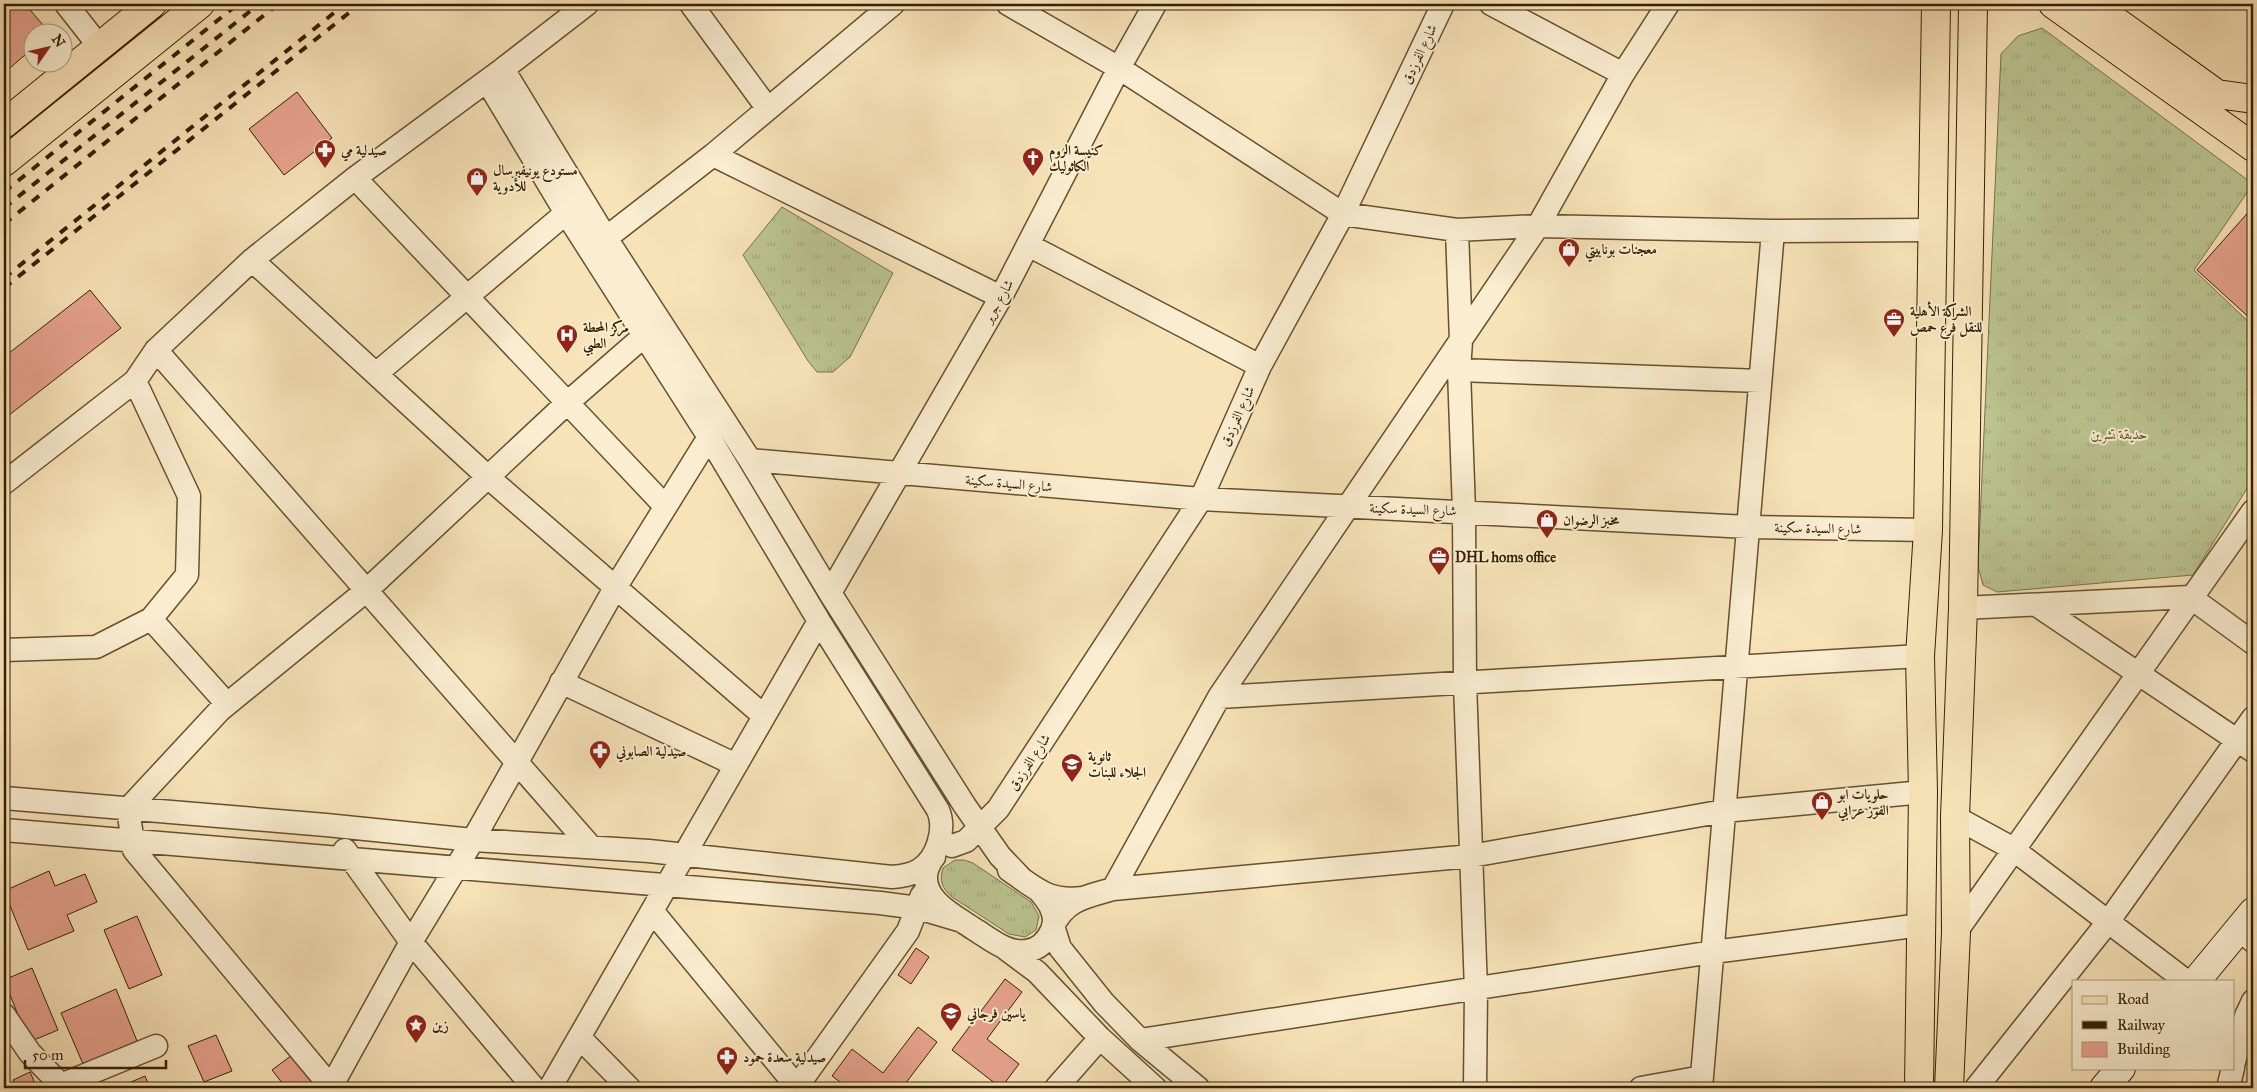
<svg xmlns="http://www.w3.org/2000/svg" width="2257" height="1092" font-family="'IM FELL Great Primer',Amiri,serif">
  <defs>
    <pattern id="grass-tufts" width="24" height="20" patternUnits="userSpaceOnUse" patternTransform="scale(1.25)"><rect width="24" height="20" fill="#bbc490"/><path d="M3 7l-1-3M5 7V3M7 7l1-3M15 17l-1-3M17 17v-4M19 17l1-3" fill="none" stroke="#a1a87a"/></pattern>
  </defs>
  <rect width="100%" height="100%" fill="#f8e3b8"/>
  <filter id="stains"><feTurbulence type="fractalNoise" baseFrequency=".004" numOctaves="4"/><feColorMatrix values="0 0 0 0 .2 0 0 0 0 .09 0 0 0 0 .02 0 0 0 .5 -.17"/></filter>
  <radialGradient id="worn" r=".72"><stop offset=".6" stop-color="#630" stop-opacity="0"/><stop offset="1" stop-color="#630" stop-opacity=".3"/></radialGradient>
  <path fill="url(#grass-tufts)" stroke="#787248" d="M2042 28 2253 184 2194 270 2253 326V479L2193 575 1997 592 1983 585 1978 566 2001 54 2018 36Z
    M782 207 893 273 850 357 833 372H817L808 361 743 255Z
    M955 860H964L973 863 1031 902 1039 916 1036 930 1025 937 1009 934 952 897C942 888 939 881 943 868Z"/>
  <path fill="#e7a38f" stroke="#342001" d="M4 4H25L49 32H32V49L4 73Z
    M297 92 332 138 284 175 249 129Z
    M2253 207V321L2197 270Z
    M90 290 121 328 4 419V357Z
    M49 871 55 886 85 874 97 902 67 915 74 931 28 950 4 891Z
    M137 916 162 975 129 989 104 930Z
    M916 948 929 957 911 984 898 975Z
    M32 968 58 1030 29 1042 4 980Z
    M1005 979 1022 992 987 1039 1019 1064 1001 1088 952 1050Z
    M116 989 137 1041 83 1064 61 1013Z
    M918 1027 937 1042 902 1088H848L832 1076 852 1049 883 1073Z
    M216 1035 232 1071 204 1082 188 1046Z
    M292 1055 317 1088H286L272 1070Z
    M30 1072 37 1088H17L13 1080Z
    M145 1076 150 1088H117Z"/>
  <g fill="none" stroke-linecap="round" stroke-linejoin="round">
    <g stroke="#65512f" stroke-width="25">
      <path id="street" d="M66 4 99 46
        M691 4 768 109
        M1008 4 1119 68 1343 214 1457 230 1538 226 1773 231 1933 230
        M1491 4 1623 74
        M503 69 606 238 750 460 830 593 965 806 1000 856 1021 878
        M713 155 1001 297
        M355 178 665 506
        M1457 230 1461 341 1459 370 1464 511 1465 683 1476 990 1475 1088
        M606 238 713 155 893 4
        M1028 245 1260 366
        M252 260 489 478 764 716
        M644 336 566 404 367 590 220 710 128 809 134 850 331 1087 411 942 473 840 615 588 709 437
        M156 350 591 847
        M1459 370 1760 381
        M377 373 566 213
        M750 460 1201 499 1748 527 1928 530
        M4 483 135 381 156 350 252 260 355 178 503 69 587 4
        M830 593 1001 297 1119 68 1155 4
        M2038 606 2253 751
        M1963 608 2190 597 2253 643
        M151 619 227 704
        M4 650 96 647 151 619 187 575 189 496 135 381
        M561 682 736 765
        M1219 697 1920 656
        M4 798 326 825 473 840 649 851 892 877C902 876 911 875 919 870 938 859 946 828 938 810L819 621 709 437 566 213 487 81
        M1955 817 2010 847 2186 981
        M4 830 880 903 918 908 962 921
        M952 846 966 841 998 809 1201 499 1260 366 1343 214 1443 4
        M345 850 411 942 534 1088
        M934 857C930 861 929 865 927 870 919 899 955 916 974 929 989 938 1007 954 1026 951 1038 950 1047 941 1052 930 1058 916 1049 902 1040 892
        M1009 870C1037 889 1047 902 1083 898
        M1113 889 1219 697 1538 226 1623 74 1668 4
        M653 912 798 1088
        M2239 930 2253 941
        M1956 932 2253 511
        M1006 949 1037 972 1100 1038 1155 1088
        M4 1015 30 1053 61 1085 156 1046
        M580 1038 629 1088
        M1140 1040 1713 952 1921 925
        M2233 1066 2246 1016 2253 1001
        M550 1088 819 621
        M796 1088 908 931 922 895
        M1056 1088 1100 1038
        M1198 1088 1140 1040 1104 1003 1060 948 1053 926C1066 899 1086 897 1113 889L1471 856 1724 811 1923 792
        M1641 1088 1702 1077
        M1701 1088 1773 231
        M1976 1088 2108 922 2253 718
        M2228 1088 2233 1068"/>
    </g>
    <g stroke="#342001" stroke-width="30">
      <path id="secondary" d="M2196 981 2253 912
        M2104 1088 2121 1068"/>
    </g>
    <g stroke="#342001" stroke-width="30">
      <path id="primary" d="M4 124 152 4
        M4 162 200 4"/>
    </g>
    <g stroke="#342001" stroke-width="30">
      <path id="highway" d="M2053 4 2253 147
        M2092 4 2217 94 2253 99
        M1919 1088 1923 792 1920 656 1928 530 1936 4
        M1949 1088 1956 932 1955 817 1963 608 1973 4"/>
    </g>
    <use href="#street" stroke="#faedd1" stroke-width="22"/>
    <use href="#secondary" stroke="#faedd1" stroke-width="28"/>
    <use href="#primary" stroke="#f8e3b8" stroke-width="28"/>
    <use href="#highway" stroke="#f8e3b8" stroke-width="28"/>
    <path stroke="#342001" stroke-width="4" stroke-dasharray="9 9" stroke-linecap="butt" d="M4 192 238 4
      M4 208 259 4
      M4 224 278 4
      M4 278 345 4
      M4 288 360 4"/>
  </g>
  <defs>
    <g id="pharmacy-pin" transform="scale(1.125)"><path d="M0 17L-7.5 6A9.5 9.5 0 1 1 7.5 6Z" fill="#8f2418" stroke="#faedd1"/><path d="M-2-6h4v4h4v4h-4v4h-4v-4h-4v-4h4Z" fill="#fff"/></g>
    <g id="church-pin" transform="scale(1.125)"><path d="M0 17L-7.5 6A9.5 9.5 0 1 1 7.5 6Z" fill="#8f2418" stroke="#faedd1"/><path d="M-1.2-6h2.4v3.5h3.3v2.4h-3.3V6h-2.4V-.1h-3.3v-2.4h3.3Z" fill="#fff"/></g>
    <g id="shop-pin" transform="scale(1.125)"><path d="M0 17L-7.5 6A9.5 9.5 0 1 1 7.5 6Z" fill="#8f2418" stroke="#faedd1"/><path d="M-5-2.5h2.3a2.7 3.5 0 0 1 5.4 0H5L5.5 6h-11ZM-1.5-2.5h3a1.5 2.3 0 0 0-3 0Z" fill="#fff"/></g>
    <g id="office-pin" transform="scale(1.125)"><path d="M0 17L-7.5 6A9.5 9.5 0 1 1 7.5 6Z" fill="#8f2418" stroke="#faedd1"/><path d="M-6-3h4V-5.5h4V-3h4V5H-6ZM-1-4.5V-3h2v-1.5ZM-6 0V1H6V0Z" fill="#fff"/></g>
    <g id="hospital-pin" transform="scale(1.125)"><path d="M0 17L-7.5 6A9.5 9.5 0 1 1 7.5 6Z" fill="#8f2418" stroke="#faedd1"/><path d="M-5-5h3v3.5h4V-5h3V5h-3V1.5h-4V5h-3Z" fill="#fff"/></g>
    <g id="school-pin" transform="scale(1.125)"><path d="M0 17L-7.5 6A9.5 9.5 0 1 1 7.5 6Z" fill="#8f2418" stroke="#faedd1"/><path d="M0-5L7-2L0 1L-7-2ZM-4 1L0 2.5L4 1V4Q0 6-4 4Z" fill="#fff"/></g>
    <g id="sight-pin" transform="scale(1.125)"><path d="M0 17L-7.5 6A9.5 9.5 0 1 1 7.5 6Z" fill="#8f2418" stroke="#faedd1"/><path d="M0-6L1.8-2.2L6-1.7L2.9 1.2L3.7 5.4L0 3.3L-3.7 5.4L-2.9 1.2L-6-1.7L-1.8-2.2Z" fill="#fff"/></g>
  </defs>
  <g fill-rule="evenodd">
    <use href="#pharmacy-pin" x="325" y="150"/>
    <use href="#church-pin" x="1033" y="158"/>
    <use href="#shop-pin" x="477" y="178"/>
    <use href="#shop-pin" x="1569" y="249"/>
    <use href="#office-pin" x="1894" y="319"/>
    <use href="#hospital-pin" x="567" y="335"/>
    <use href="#shop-pin" x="1547" y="520"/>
    <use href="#office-pin" x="1439" y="557"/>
    <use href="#pharmacy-pin" x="600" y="751"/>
    <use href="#school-pin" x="1072" y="764"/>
    <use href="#shop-pin" x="1822" y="802"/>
    <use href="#school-pin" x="951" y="1013"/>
    <use href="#sight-pin" x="416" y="1025"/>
    <use href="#pharmacy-pin" x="727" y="1057"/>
  </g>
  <g text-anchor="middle" stroke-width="4" stroke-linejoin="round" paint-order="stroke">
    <g font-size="14" fill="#342001" stroke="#faedd1">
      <text transform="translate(1419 54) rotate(-65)" y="5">شارع الفرزدق</text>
      <text transform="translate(998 301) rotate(-61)" y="5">شارع جرير</text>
      <text transform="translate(1237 416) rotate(-66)" y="5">شارع الفرزدق</text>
      <text transform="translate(1009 483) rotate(5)" y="5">شارع السيدة سكينة</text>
      <text transform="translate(1413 509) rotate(2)" y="5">شارع السيدة سكينة</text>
      <text transform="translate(1818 528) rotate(1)" y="5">شارع السيدة سكينة</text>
      <text transform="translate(1029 762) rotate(-57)" y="5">شارع الفرزدق</text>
    </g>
    <g font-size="14" font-weight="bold" fill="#342001" stroke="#faedd1" text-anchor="start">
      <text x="341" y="155">صيدلية مي</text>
      <text x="1049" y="155">كنيسة الروم<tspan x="1049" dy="16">الكاثوليك</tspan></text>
      <text x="493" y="175">مستودع يونيفيرسال<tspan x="493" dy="16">للأدوية</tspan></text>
      <text x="1585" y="254">معجنات بونابيتي</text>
      <text x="1910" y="316">الشركة الأهلية<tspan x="1910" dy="16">للنقل فرع حمص</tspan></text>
      <text x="583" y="332">مركز المحطة<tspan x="583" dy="16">الطبي</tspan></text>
      <text x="1563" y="525">مخبز الرضوان</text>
      <text x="1455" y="562">DHL homs office</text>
      <text x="616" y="756">صيدلية الصابوني</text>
      <text x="1088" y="761">ثانوية<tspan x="1088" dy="16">الجلاء للبنات</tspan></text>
      <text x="1838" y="799">حلويات ابو<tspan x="1838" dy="16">الفوز عرابي</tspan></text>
      <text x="967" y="1018">ياسين فرجاني</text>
      <text x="432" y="1030">زين</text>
      <text x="743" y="1062">صيدلية سعدة حمود</text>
    </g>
    <g font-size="14" font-style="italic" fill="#5c512c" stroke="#faedd1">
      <text x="2119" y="439">حديقة تشرين</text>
    </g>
  </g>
  <rect width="2257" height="1092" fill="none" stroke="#f8e3b8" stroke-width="20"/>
  <rect x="5" y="5" width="2247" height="1082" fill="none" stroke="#342001" stroke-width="2.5"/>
  <rect x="10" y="10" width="2237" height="1072" fill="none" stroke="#342001"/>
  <rect x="2072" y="980" width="162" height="90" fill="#faedd1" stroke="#ab9b7e"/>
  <rect x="2082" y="996" width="25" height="8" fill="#f8e3b8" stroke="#ab9b7e"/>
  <text x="2117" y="1004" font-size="15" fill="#342001">Road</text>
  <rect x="2082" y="1021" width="25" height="8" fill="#342001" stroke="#ab9b7e"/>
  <text x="2117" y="1030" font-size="15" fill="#342001">Railway</text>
  <rect x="2082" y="1042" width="25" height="15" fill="#e7a38f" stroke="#ab9b7e"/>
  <text x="2117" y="1054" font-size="15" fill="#342001">Building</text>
  <g transform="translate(48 48) rotate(56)"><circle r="24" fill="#faedd1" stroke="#ab9b7e"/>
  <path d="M0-4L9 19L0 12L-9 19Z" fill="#8f2418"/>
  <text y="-8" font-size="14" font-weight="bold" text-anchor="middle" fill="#342001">N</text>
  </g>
  <path d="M25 1060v8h141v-8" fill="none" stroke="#342001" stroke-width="2.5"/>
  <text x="32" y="1060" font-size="15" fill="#342001" stroke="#faedd1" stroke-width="4" paint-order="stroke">50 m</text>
  <rect width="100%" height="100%" filter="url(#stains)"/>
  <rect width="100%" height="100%" fill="url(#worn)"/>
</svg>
